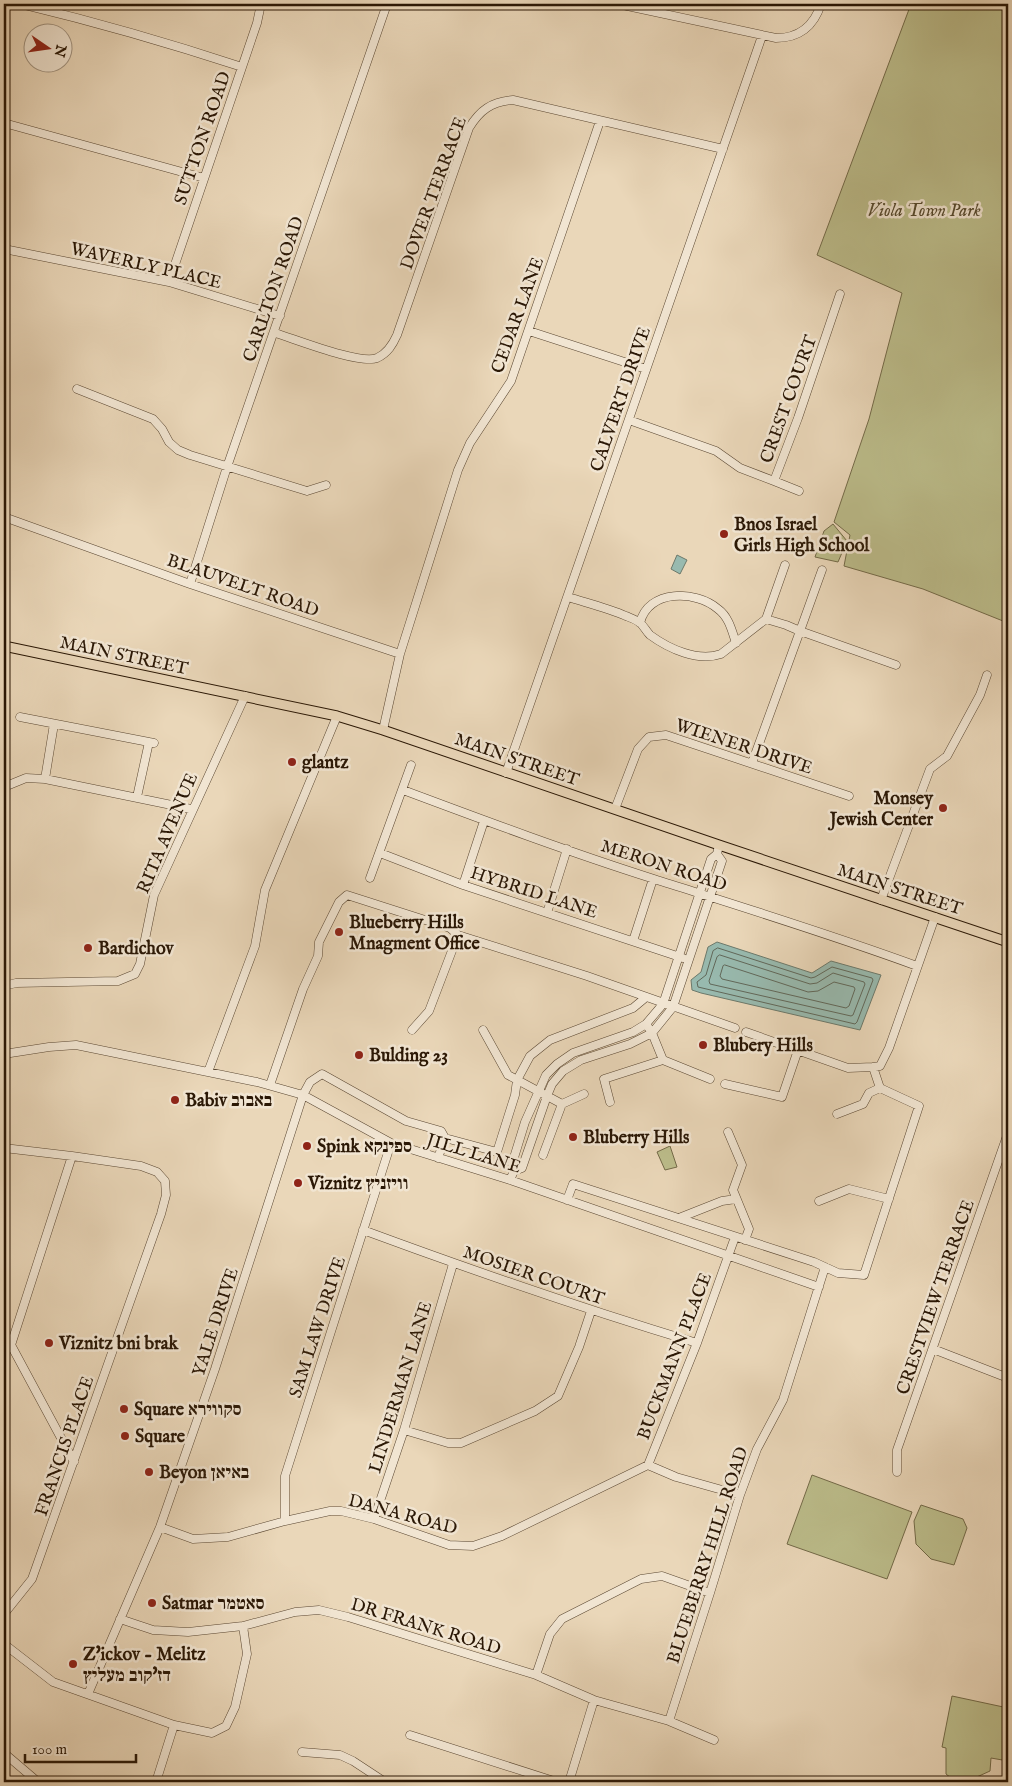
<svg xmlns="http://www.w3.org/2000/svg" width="1012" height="1786" font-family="'IM FELL English','Frank Ruhl Libre',serif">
  <rect width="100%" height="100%" fill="#ead7b9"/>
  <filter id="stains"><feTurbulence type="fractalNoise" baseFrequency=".004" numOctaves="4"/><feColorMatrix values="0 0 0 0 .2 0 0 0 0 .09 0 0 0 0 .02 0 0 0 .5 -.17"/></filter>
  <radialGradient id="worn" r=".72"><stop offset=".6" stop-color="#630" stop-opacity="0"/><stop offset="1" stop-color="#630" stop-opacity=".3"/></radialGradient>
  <path fill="#bcbd8b" stroke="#736a48" d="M911 4H1008V623L923 589 844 566 850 535 834 522 869 419 902 293 817 255Z
    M833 524 847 541 838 562 815 557 824 531Z
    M670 1146 677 1167 665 1170 657 1152Z
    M812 1475 912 1512 887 1579 787 1544Z
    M921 1505 963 1519 967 1528 954 1565 931 1559 916 1544 914 1521Z
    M952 1696 1008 1708V1761L991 1758 990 1771 968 1781 956 1782 946 1774V1748L942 1747Z"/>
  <path fill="#98baaf" stroke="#6c796b" d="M677 555 687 560 680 574 671 569Z
    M717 942 812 973 831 961 881 975 860 1030 701 993 692 990 691 980 701 972 708 947Z"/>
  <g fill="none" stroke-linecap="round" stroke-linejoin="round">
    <path stroke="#61685a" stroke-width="1" d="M718 948 811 978 815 977 832 967 872 978 873 980 857 1022 855 1024 698 987 697 982 706 975 713 951Z
      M720 955 810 984 817 983 833 973 864 982 865 984 853 1015 851 1016 710 984 709 981 717 957Z
      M725 965 808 992 818 991 834 982 854 987 855 989 849 1006 846 1008 722 979 720 976 723 966Z"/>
    <g stroke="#5a4732" stroke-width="9">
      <path id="minor" d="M21 4C96 22 169 43 242 67
        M618 4 776 38C800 38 814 26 821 4
        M4 123 204 178
        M4 249 169 282 280 316
        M169 282 257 23 261 4
        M529 331 646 369
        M275 333C295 339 360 365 377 358 388 353 393 344 397 335L469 128C480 110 491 102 513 100L723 149
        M77 389 153 419 162 429 169 442 178 450 190 455 307 491 326 485
        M629 420 716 451 740 468 774 481 798 418 840 294
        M774 481 799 491
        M4 517 190 584 400 654 383 730
        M822 570 800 631 896 665
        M190 584 227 467 387 4
        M568 597C587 603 608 608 626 616 631 618 637 620 640 623 644 626 646 631 650 635 669 649 698 662 721 654L766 619 785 565
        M640 623C648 589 696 590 718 609 729 617 732 631 736 643
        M400 654 458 470 470 443 511 381 600 121
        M20 717 154 743
        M752 763 800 631 786 625 766 619
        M506 773 762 36
        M45 779 54 724
        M4 787 26 778 45 779 191 809
        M403 790C486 821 569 852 654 879 742 907 830 934 917 966
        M137 797 149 742
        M615 809 638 749 649 737 666 735 849 796
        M380 853 463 885 683 958
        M370 878 411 765
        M463 885 484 821
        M881 900 930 769 947 756 980 695 987 675
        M547 913 567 849
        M633 941 653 879
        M4 986 16 983 118 981 135 974 140 964 154 895 245 696
        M646 1024 652 1033 663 1060 710 1079
        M412 1030 429 1011 458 935
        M483 1030 508 1075 562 1104 584 1094
        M746 1032 848 1068 873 1067
        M4 1054 49 1047 76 1045 257 1082 303 1095 391 1143 510 1180 819 1287
        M208 1072 255 946 265 890 337 716
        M725 1084 782 1097 798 1050
        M270 1085 303 989 318 956 319 942 339 902 347 895 450 928 458 935 587 976 735 1028
        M610 1102 604 1079 663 1060
        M837 1114 863 1104 869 1093 880 1088
        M728 1132 742 1165 733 1190 749 1229 745 1240
        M4 1148 72 1156 141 1166 157 1172 165 1181 166 1195 161 1214 32 1579 4 1614
        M543 1155 562 1104
        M438 1158 445 1138
        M514 1171 522 1168 547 1096 552 1084 563 1071 581 1060 630 1044 652 1033 673 1007 722 861 717 854
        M510 1180 514 1171 512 1164 525 1122 546 1075 557 1064 573 1053 633 1032 646 1024 663 1004 711 859 717 854 719 845
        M567 1200 573 1184 814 1262 838 1273 864 1275 919 1106 880 1088 873 1067 880 1066 889 1048 935 917
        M819 1201 849 1189 889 1199
        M679 1218 722 1201 736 1199
        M363 1230C474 1271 584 1309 697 1343
        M4 1339 11 1345 74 1462
        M11 1345 72 1156
        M933 1349 1008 1378
        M404 1430 448 1443H461L535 1411 558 1396 579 1347 591 1311
        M648 1465 697 1343 735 1237
        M897 1472V1450L1008 1133
        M374 1519 404 1430 453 1264
        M285 1521V1476L391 1143
        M160 1527 193 1539 228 1537 285 1521 330 1511H341L374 1519 449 1545 473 1546 502 1536 648 1465 676 1477 740 1495
        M120 1619 153 1630 188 1632 243 1626 295 1612 319 1610 348 1617 536 1675 594 1700 669 1721 714 1740
        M4 1644 53 1682 174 1725 212 1733 226 1726 235 1707 247 1654 243 1626
        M536 1675 550 1634 562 1619 641 1579 662 1576 710 1593
        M88 1694 160 1527 215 1369 303 1095 310 1082 322 1074 406 1121 441 1131 445 1138 497 1152 515 1095 517 1080 530 1056 550 1040 633 1008 645 998
        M669 1721 710 1593 740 1495 757 1449 783 1400 825 1267
        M410 1735 557 1782
        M302 1752 340 1755 353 1761 385 1782
        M4 1753 38 1782
        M156 1782 174 1725
        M569 1782 594 1700"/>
    </g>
    <g stroke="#2a1705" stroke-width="11">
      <path id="major" d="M4 646 337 716 383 730 719 845 1008 942"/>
    </g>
    <use href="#minor" stroke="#f1e5d2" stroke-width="8"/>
    <use href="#major" stroke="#ead7b9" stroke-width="9"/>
  </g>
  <g fill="#8f2418" stroke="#f1e5d2" stroke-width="2">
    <circle cx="724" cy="534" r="5"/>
    <circle cx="292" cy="762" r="5"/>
    <circle cx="943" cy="808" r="5"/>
    <circle cx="339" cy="932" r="5"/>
    <circle cx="88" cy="948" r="5"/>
    <circle cx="703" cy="1045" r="5"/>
    <circle cx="359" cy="1055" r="5"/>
    <circle cx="175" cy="1100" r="5"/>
    <circle cx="573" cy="1137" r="5"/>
    <circle cx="307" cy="1146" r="5"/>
    <circle cx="298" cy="1183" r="5"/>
    <circle cx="49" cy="1343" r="5"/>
    <circle cx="124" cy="1409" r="5"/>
    <circle cx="125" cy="1436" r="5"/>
    <circle cx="149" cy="1472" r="5"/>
    <circle cx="152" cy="1603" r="5"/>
    <circle cx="73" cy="1664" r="5"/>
  </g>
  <g text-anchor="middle" stroke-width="5" stroke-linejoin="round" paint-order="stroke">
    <g font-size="18" fill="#2a1705" stroke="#f1e5d2">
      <text transform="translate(202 138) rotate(-71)" y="6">SUTTON ROAD</text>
      <text transform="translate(433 193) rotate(-70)" y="6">DOVER TERRACE</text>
      <text transform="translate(146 265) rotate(13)" y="6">WAVERLY PLACE</text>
      <text transform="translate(273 289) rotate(-71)" y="6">CARLTON ROAD</text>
      <text transform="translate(517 315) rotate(-70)" y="6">CEDAR LANE</text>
      <text transform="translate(620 399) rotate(-71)" y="6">CALVERT DRIVE</text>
      <text transform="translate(788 399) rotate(-70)" y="6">CREST COURT</text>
      <text transform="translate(243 585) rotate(19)" y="6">BLAUVELT ROAD</text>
      <text transform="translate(124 655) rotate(12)" y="6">MAIN STREET</text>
      <text transform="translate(744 746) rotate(18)" y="6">WIENER DRIVE</text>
      <text transform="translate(517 759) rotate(19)" y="6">MAIN STREET</text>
      <text transform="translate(167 833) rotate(-67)" y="6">RITA AVENUE</text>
      <text transform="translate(664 865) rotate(18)" y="6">MERON ROAD</text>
      <text transform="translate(900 889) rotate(18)" y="6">MAIN STREET</text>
      <text transform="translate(534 892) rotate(18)" y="6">HYBRID LANE</text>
      <text transform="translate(474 1153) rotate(17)" y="6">JILL LANE</text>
      <text transform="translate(534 1275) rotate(19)" y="6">MOSIER COURT</text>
      <text transform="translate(935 1297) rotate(-71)" y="6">CRESTVIEW TERRACE</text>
      <text transform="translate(215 1322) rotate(-72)" y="6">YALE DRIVE</text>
      <text transform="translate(317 1327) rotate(-72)" y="6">SAM LAW DRIVE</text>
      <text transform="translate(674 1356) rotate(-69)" y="6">BUCKMANN PLACE</text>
      <text transform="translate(400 1387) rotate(-73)" y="6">LINDERMAN LANE</text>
      <text transform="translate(64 1446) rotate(-71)" y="6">FRANCIS PLACE</text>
      <text transform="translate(403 1514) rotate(15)" y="6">DANA ROAD</text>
      <text transform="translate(707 1555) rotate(-72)" y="6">BLUEBERRY HILL ROAD</text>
      <text transform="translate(426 1626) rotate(17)" y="6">DR FRANK ROAD</text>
    </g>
    <g font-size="18" font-style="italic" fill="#56492d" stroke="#f1e5d2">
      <text x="924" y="216">Viola Town Park</text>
    </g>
    <g font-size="18" font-weight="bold" fill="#2a1705" stroke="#f1e5d2" text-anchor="start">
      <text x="734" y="530">Bnos Israel<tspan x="734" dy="21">Girls High School</tspan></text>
      <text x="302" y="768">glantz</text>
      <text x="933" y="804" text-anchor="end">Monsey<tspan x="933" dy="21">Jewish Center</tspan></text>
      <text x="349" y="928">Blueberry Hills<tspan x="349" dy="21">Mnagment Office</tspan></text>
      <text x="98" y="954">Bardichov</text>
      <text x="713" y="1051">Blubery Hills</text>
      <text x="369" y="1061">Bulding 23</text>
      <text x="185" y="1106">Babiv באבוב</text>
      <text x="583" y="1143">Bluberry Hills</text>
      <text x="317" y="1152">Spink ספינקא</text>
      <text x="308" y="1189">Viznitz וויזניץ</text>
      <text x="59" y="1349">Viznitz bni brak</text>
      <text x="134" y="1415">Square סקווירא</text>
      <text x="135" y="1442">Square</text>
      <text x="159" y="1478">Beyon באיאן</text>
      <text x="162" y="1609">Satmar סאטמר</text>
      <text x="83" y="1660">Z'ickov - Melitz<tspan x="83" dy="21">דז'קוב מעליץ</tspan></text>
    </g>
  </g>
  <rect width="1012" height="1786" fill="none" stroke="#ead7b9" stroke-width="20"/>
  <rect x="5" y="5" width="1002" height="1776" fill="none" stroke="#2a1705" stroke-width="2.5"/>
  <rect x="10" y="10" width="992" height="1766" fill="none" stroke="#2a1705"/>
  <g transform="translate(48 48) rotate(103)"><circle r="24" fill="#f1e5d2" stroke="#a19380"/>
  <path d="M0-4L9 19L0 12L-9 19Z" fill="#8f2418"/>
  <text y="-8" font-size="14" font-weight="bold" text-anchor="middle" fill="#2a1705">N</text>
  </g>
  <path d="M25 1754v8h111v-8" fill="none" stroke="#2a1705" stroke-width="2.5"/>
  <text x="32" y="1754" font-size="15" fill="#2a1705" stroke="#f1e5d2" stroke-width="4" paint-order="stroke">100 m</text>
  <rect width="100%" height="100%" filter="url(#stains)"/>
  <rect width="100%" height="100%" fill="url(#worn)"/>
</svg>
